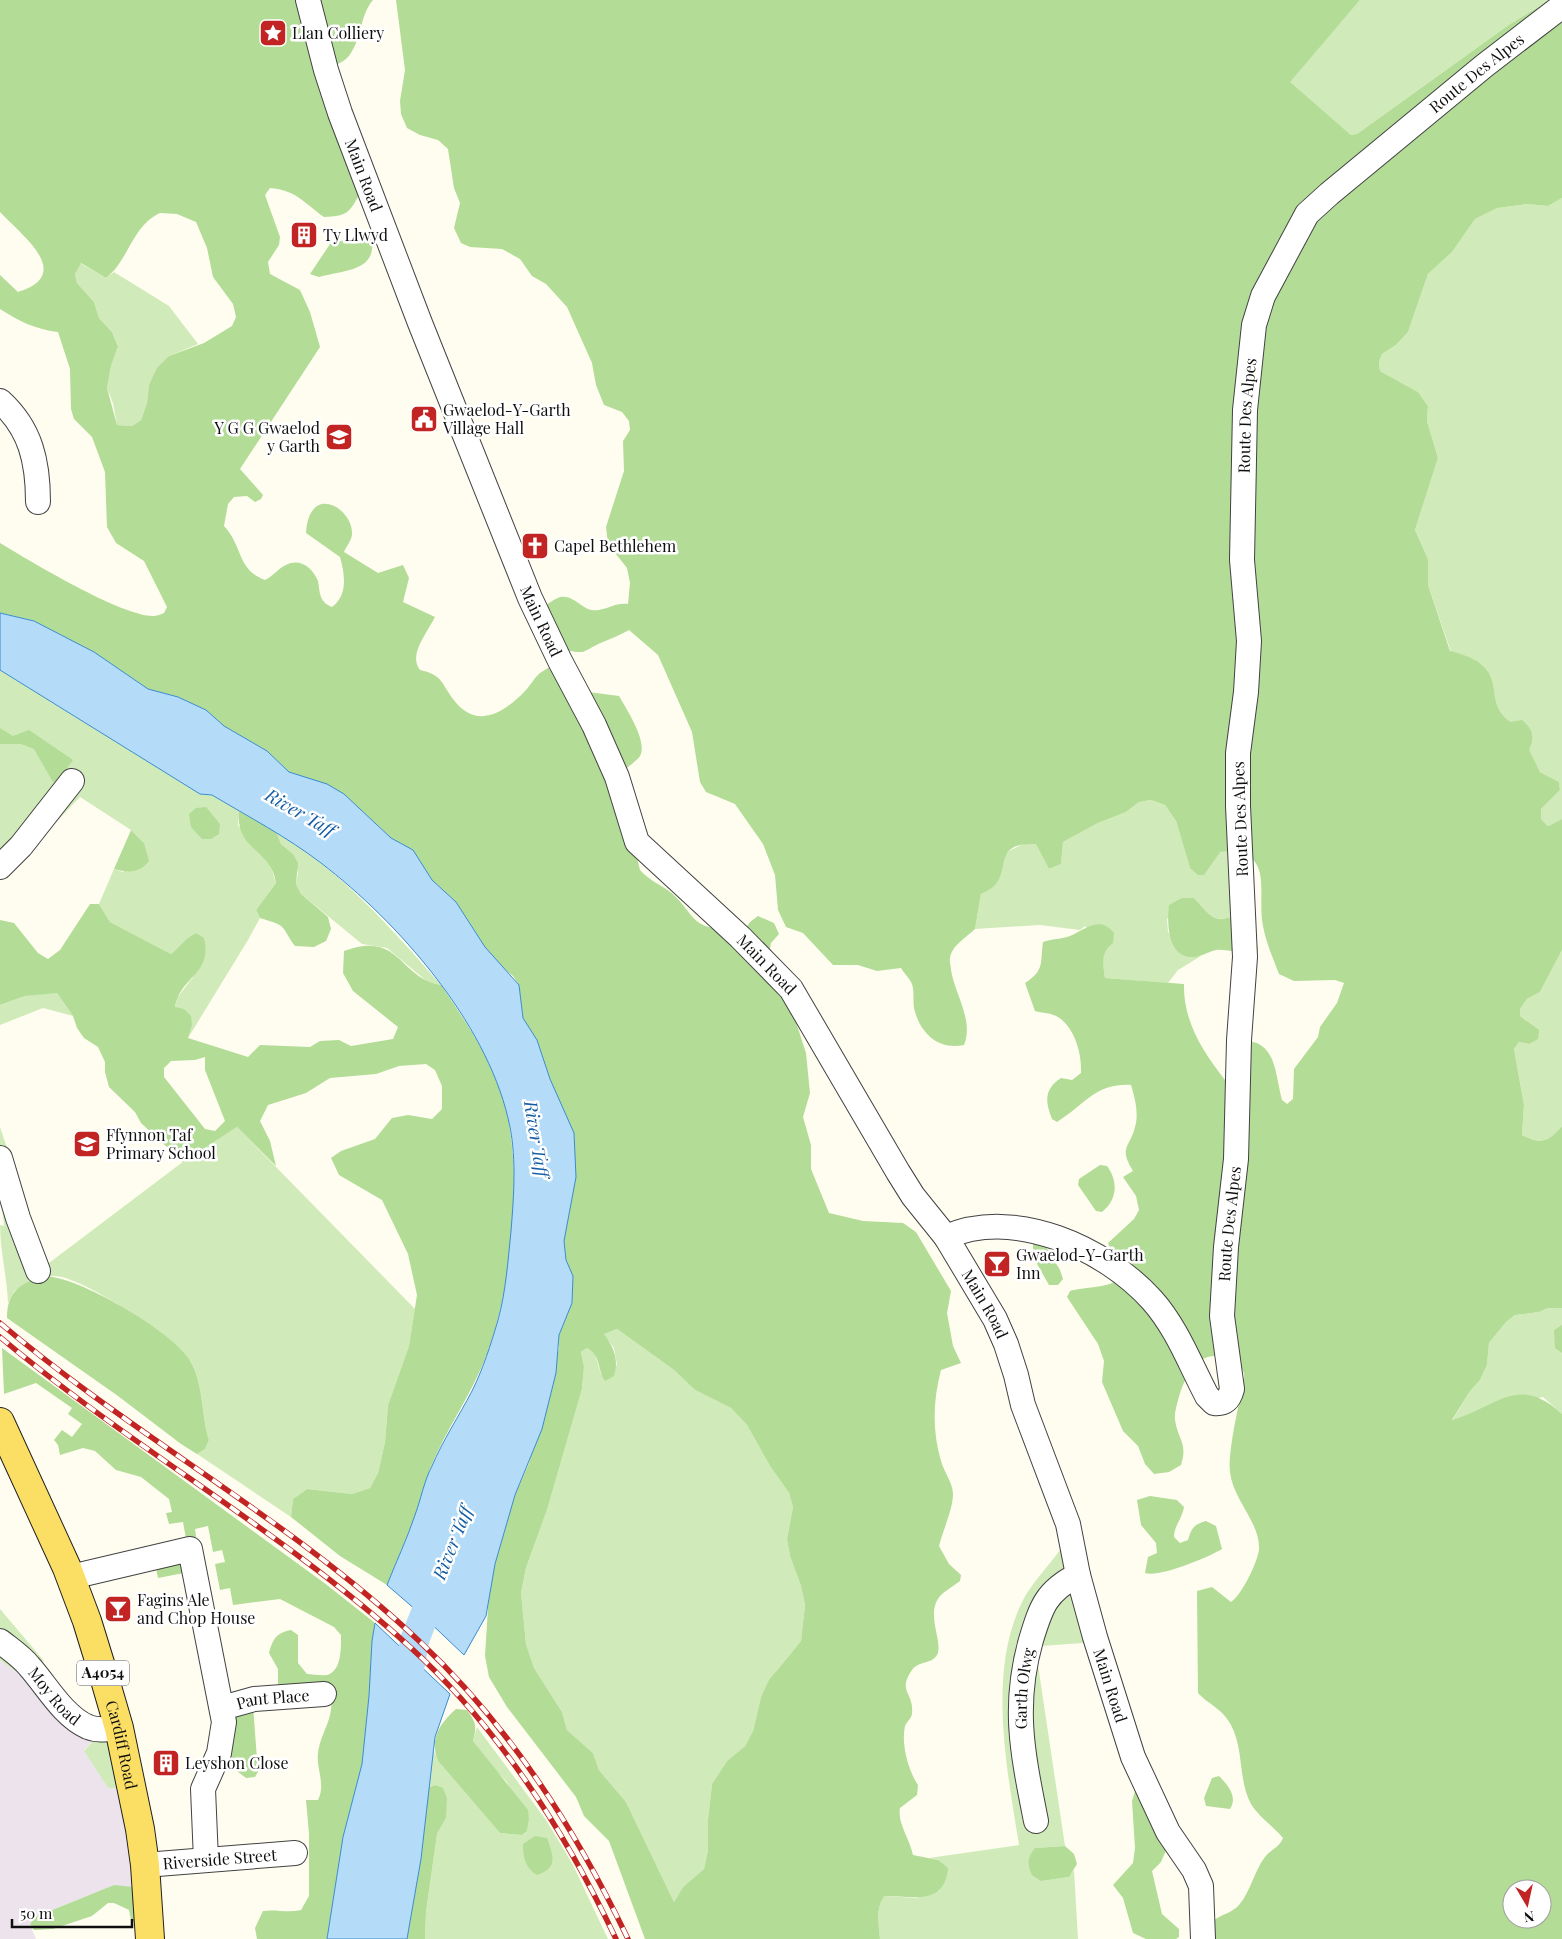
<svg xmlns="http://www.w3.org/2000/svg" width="1562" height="1939" font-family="'Playfair Display',serif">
  <rect width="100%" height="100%" fill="#fffdf0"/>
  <path fill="#ede3ed" d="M0 1660 15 1671 29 1666 95 1739 84 1750 108 1788 133 1789 147 1895 114 1885 35 1917 30 1924 36 1939H0Z"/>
  <path fill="#d0ebb9" d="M1360 0H1550L1510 24 1357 134 1351 135 1289 82Z
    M1562 198V819L1548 826 1541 819V809L1560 790 1559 782 1540 772 1511 722C1478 700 1517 667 1451 652L1428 585V559L1415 530 1438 458 1427 421 1428 406 1418 392 1380 371 1379 360 1382 354 1396 345 1408 332 1428 274 1452 252 1475 219 1496 208 1527 204 1548 206Z
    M80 263 106 278 114 272 169 306 198 344 169 356 149 385 147 403 141 420 132 426 117 425 113 403 107 388 111 366 118 345 112 332 99 318 94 302 77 283 75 274Z
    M0 670 200 794 212 795 239 811 238 825 270 864 276 883 256 910 260 918 248 940 188 1038 192 1026 175 1008 177 998 193 977 196 933C186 937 180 947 171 954L110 922 99 904 114 869 123 872 144 843 131 830 80 797 22 858 0 876Z
    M1151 800 1165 805 1176 821 1190 868 1220 852H1233L1240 914C1212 924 1213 917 1194 898L1167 919 1168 932 1190 957 1201 956 1178 970 1168 983 1105 978 1102 958 1106 948 1085 926 1080 930 1040 925 975 929 981 894 1001 874 1003 858 1009 851 1025 843H1036L1049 869 1061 864 1063 842 1098 823 1126 812 1139 802Z
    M276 833C342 871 391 928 441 985L429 983 387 948 362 944 301 894 296 884 298 873 293 854 281 844Z
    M1562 950V1126C1548 1142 1541 1145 1522 1135L1524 1105 1514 1049 1519 1042 1529 1044 1527 1021 1520 1016V1009L1527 999 1540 992Z
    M46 993H57L73 1016 43 1008 0 1025V1005L25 996Z
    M0 1127 32 1222 49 1263 184 1161 237 1127 415 1309 409 1346 388 1405 385 1442 378 1473 370 1488 352 1494 307 1489 293 1499 291 1517 197 1454 205 1449 209 1440C201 1415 204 1381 189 1359 176 1338 77 1273 53 1276 40 1278 26 1287 14 1291L8 1303C7 1277 0 1250 0 1225L4 1226 0 1186Z
    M1548 1308H1562V1414L1543 1397 1452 1421 1470 1391 1480 1380 1487 1365 1489 1343 1506 1322 1515 1315 1539 1312Z
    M617 1329 674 1370 695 1390 731 1408 747 1425 770 1466 789 1493 793 1507 787 1539 790 1556 801 1586 805 1605 801 1641 777 1670 761 1697 753 1731 745 1746 727 1761 712 1784 708 1819V1850L704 1869 683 1887 674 1902 626 1802 599 1770 593 1753 567 1730 562 1712 534 1668 526 1644 521 1593 526 1568 547 1510 582 1389 584 1367 581 1352 587 1348 594 1351 601 1374 617 1365 614 1348 603 1334Z
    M1064 1544 1096 1642 1042 1646 1037 1658 1065 1846 1035 1848 1041 1881 1068 1877 1074 1870 1078 1939H880C879 1926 875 1906 885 1896L916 1898 940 1890 938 1860 929 1858 1019 1845C1007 1769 985 1664 1027 1593 1038 1576 1053 1561 1064 1544Z
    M0 1609 44 1661 15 1671 0 1660Z
    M477 1727 546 1820 572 1863 608 1939H425L426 1912 437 1834 446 1818 435 1785 428 1788 434 1751 438 1761 500 1833 522 1835 527 1831 529 1820 506 1781 491 1766 473 1741Z
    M119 1728 133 1789 108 1788 84 1751 95 1739Z"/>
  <path fill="#b3dc97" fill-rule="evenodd" d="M0 0H373C359 16 362 42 347 58 342 63 332 66 326 70L359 195C349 214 346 216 324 217 304 203 296 190 270 188L265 195 280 237 279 245 268 262 270 274 300 290 310 312 320 347 240 469 263 495 261 499 255 502 247 496 234 497 228 504 224 526C243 546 237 570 265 580 273 576 277 570 284 566 299 557 312 567 318 581 319 586 319 592 321 597 323 602 327 605 332 607 348 595 345 575 340 557L306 533C309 482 354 508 352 535 351 541 346 547 344 552L378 573 403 565 409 578 403 602 435 617C427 633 408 655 420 670 443 675 441 683 453 699 476 730 503 714 525 691 531 685 534 678 540 673 546 669 553 665 560 661L588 692 619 696C627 710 648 742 640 756 638 760 622 771 617 777L640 870C650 881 658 883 669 891 695 912 689 930 730 929L740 937 750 922 758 916 774 923 779 934 771 943 767 965 794 1016 806 1053 810 1093 803 1117 811 1145V1169L829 1213 863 1221 903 1223 916 1232 951 1291 947 1313 953 1346 961 1363 941 1370C933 1401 932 1430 941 1461 944 1472 953 1483 953 1494 953 1509 943 1530 939 1546L949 1564 961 1575 960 1581C954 1586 946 1590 941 1595 924 1613 944 1642 937 1655 932 1664 918 1661 912 1670 897 1692 914 1692 912 1713 912 1718 907 1721 905 1726 901 1744 908 1770 918 1785L917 1795 900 1808C897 1823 910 1839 913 1855L938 1860 948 1868C945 1906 912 1896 885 1896 875 1906 879 1926 880 1939H645L609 1841 584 1816 576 1797 507 1707 489 1677 485 1656 489 1592 495 1564 515 1495 529 1463 559 1348V1335L572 1303 573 1276 566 1260 564 1241 568 1210 550 1079 537 1040 523 1018 519 985 513 976 499 965 485 947 456 902 432 880 413 850 391 838 344 794 289 772 267 751 224 726 206 710 178 697 148 689 94 652 34 621 0 613V543C30 561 121 616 153 616 157 616 161 614 164 613L167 607 144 561 116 543 107 527 105 472 92 437 74 419 71 409 70 369 58 332C34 329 19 321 0 309V275L18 292C76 274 20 234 0 212ZM160 213 177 214 196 222 207 248 213 277 233 304 236 317 232 326 204 343 169 356 157 368 149 385 147 403 141 420 132 426 117 425 107 388 111 366 118 346 112 332 99 318 94 302 77 283 75 274 81 263 106 278C129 260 132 226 160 213ZM617 1329 674 1370 695 1390 731 1408 747 1425 770 1466 789 1493 793 1507 787 1539 790 1556 801 1586 805 1605 801 1641 769 1680 761 1697 753 1731 745 1746 727 1761 712 1784 708 1819V1850L704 1869 683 1887 674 1902 626 1802 599 1770 593 1753 567 1730 562 1712 534 1668 526 1644 521 1593 526 1568 547 1510 582 1389 584 1367 581 1352 587 1348C601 1355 597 1369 605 1381L614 1376C619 1359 614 1348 604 1334Z
    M396 0H1360L1290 82 1351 135 1357 134 1510 24 1550 0H1562V198L1548 206 1527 204 1497 208 1475 219 1452 252 1428 274 1408 332 1396 345 1382 354 1379 361 1380 371 1418 392 1428 406 1427 421 1438 458 1415 530 1428 559V585L1450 651C1517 667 1478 700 1511 722L1522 720C1533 729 1535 737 1529 750L1540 772 1559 782 1560 790 1541 809V819L1548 826 1562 819V950L1540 992 1527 999 1520 1009V1016L1539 1030 1538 1039 1529 1044 1519 1042 1514 1049 1524 1105 1522 1135C1541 1145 1548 1142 1562 1126V1308H1548L1539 1312 1515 1315 1506 1322 1489 1343 1487 1365 1480 1380 1470 1391 1452 1420C1497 1407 1518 1373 1562 1414V1939H1208C1208 1912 1226 1919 1239 1905 1251 1891 1254 1871 1265 1857 1271 1849 1279 1848 1283 1838 1273 1826 1259 1817 1251 1804 1238 1780 1244 1749 1231 1725 1221 1707 1210 1706 1198 1693L1197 1591 1212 1587 1231 1602C1241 1596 1258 1562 1259 1549 1260 1522 1233 1500 1230 1472 1228 1458 1235 1422 1238 1408 1241 1397 1245 1386 1244 1374 1243 1369 1239 1364 1237 1360 1204 1348 1191 1363 1180 1393 1178 1401 1174 1412 1175 1420 1178 1440 1188 1443 1181 1465L1169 1472 1154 1474 1145 1464 1138 1446 1123 1431 1102 1382 1104 1361 1098 1344 1067 1297 1070 1291C1083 1287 1108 1288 1117 1280L1114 1259 1108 1243 1134 1219 1139 1210 1136 1196 1123 1177 1133 1171C1118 1146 1130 1148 1135 1127 1139 1114 1135 1098 1131 1085 1095 1083 1085 1105 1057 1122L1052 1119C1045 1102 1044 1089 1061 1078L1072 1080 1081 1073C1082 1054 1075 1028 1058 1017 1052 1013 1042 1013 1035 1011L1025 983C1045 970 1040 963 1043 942 1051 939 1062 939 1070 936 1086 929 1100 915 1114 933L1113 943C1100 953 1103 963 1105 978L1184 984C1183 1021 1203 1052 1225 1080L1230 1082 1239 1040C1277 1040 1274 1070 1282 1100L1287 1104 1293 1099 1294 1069 1318 1037 1320 1027 1337 1003 1344 983 1335 980 1294 981 1279 974C1273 958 1266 943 1263 926 1256 891 1277 849 1220 852L1204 875H1198L1190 868 1176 821 1165 805 1151 800 1139 802 1126 812 1098 823 1063 842 1061 864 1049 869 1036 844C992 842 1011 870 994 886 991 889 985 892 981 894L975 929C967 937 952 945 950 958 949 961 951 966 951 970 955 995 974 1020 964 1045 939 1050 922 1035 915 1012 912 1003 915 993 912 984 910 979 904 973 901 968L877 971 858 965H833L803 933 786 927 778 910 775 875 763 844 735 804 706 792 700 782 692 732 658 655 629 630C620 635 612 638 603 642 583 650 588 656 563 649L543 607C548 604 554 599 560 597 576 594 582 613 599 610 611 608 614 603 628 604L630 583 627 568 608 544 606 527 624 471 623 441 630 430 629 421 622 412 604 405 596 385 592 363 567 307 546 284 532 276 520 259 502 249 470 247 461 243 454 228 460 203 454 188 448 149 438 140 420 135 407 128 401 114 400 101 405 70ZM1512 1889H1542V1919H1512Z
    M370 233C382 272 343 270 319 277L310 274 330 244Z
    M0 728 13 736 29 730 73 760 58 780 53 782 34 749 21 744H0Z
    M206 807 220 824 219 834 211 839H202L191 827 189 814 196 808Z
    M239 811 276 832 281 844 293 854 298 863 296 884 301 894 328 917 331 929 326 941 314 947 295 946C279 924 289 927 260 918L256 910 276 883C271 848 235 851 239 811Z
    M131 830 144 843 149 861C140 873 129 873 114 869Z
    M1182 898H1194C1213 918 1213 924 1240 914L1253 921 1258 950 1254 957C1243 954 1228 949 1216 950 1207 952 1200 958 1190 957 1167 955 1167 922 1169 905Z
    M90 904H99L110 922 171 954C180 947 186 937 196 933L204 938C213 975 180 976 175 1007L184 1009 191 1016 192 1026 188 1038 248 1057 260 1045 310 1047 320 1041 339 1040 351 1046 393 1039 398 1027 353 991 343 973 344 951C401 930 398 978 441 985 463 1018 485 1049 499 1086 526 1161 514 1280 487 1354 472 1394 446 1429 430 1469 424 1485 420 1502 414 1519 405 1541 396 1563 387 1585L340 1556 291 1517 293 1499 307 1489 352 1494 370 1488 378 1473 385 1442 388 1405 409 1346 417 1295 408 1254 382 1200 339 1175 331 1158 341 1151 375 1139 392 1118 408 1115 432 1119 442 1109V1086L435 1070 426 1064 399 1066 376 1074 330 1078 306 1093 268 1105 260 1121 270 1141 276 1166 237 1127 183 1162 141 1123 135 1112 109 1087 105 1072V1062L98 1047 84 1038 77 1028 73 1016 57 993 25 996 0 1005V920L14 923 38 953 48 959 60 950ZM205 1057V1070L225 1121 215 1131 205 1129 164 1077V1068L171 1061 195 1060Z
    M1100 1165 1107 1166C1118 1181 1118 1199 1102 1212L1096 1211 1078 1185 1079 1179Z
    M1033 1241 1043 1242 1060 1270 1063 1279 1058 1285H1049L1033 1257Z
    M43 1276C77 1275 171 1331 189 1359 204 1382 201 1415 209 1440L205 1449 197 1454 181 1444 118 1396 7 1318C7 1291 20 1284 43 1276Z
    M1562 1325V1353L1555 1348 1554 1330Z
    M2 1348 327 1585 375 1623 372 1641 369 1696 362 1764 343 1837 327 1939H257L255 1928 263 1911C276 1909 288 1913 301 1910L309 1896V1834L306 1800H318C326 1784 316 1769 318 1753 321 1731 334 1720 331 1696L278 1688V1669L269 1653C273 1639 276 1633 291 1630L298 1635V1663L307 1674C313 1674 321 1676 327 1675 342 1671 341 1647 341 1635L334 1627 280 1599 233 1605 230 1588 220 1590 215 1564 225 1562 222 1550 213 1552 208 1526 195 1529 197 1543 187 1544 183 1522 169 1524 166 1513 172 1512 169 1499 141 1477 116 1470 95 1451 83 1448 60 1455 58 1445 54 1440 62 1430 72 1437 82 1424 68 1414 72 1408 36 1383 4 1394Z
    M1150 1496 1177 1500 1184 1507C1182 1519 1174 1526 1174 1537L1180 1543 1188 1540C1191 1529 1194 1524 1206 1521L1216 1526 1222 1549C1209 1557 1159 1578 1145 1573L1148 1557 1157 1553 1156 1543 1141 1525 1137 1500Z
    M186 1556 189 1572 158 1578 155 1563Z
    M253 1706 258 1772 255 1777 246 1778 238 1772 227 1755C231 1728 225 1718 253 1706Z
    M456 1709 467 1710C476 1722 477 1727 473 1741L528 1810 529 1820 527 1831 522 1835 500 1833 438 1761C429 1739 440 1723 456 1709Z
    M1219 1776C1228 1785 1238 1797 1230 1809L1206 1806 1204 1798 1212 1778Z
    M435 1785 443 1788 447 1798 446 1818 437 1834 426 1912 425 1939H407L421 1859 428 1788Z
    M1137 1785 1167 1848 1161 1862 1152 1871 1162 1914 1179 1929V1937L1176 1939H1146L1133 1933 1123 1898 1113 1885 1133 1863 1135 1848 1132 1801Z
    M535 1836 547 1838C553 1855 559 1868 537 1875 525 1868 523 1857 523 1844Z
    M1065 1846 1074 1854 1077 1864 1069 1877 1041 1881 1032 1875C1027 1864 1027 1858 1035 1848Z
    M114 1885 133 1887 136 1923 131 1920 129 1910 114 1903H108L92 1916 53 1929 34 1930 30 1924 35 1917Z"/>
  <path fill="#b4dbf8" stroke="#398cd0" d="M0 613 34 621 94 652 148 689 178 697 206 710 224 726 267 751 289 772 327 784 344 794 391 838 413 850 432 880 456 902 485 947 519 985 523 1018 537 1040 550 1079 574 1133 576 1177 564 1241 566 1260 573 1276 572 1303 559 1335 556 1373 542 1429 515 1495 495 1564 486 1616 464 1655 424 1617 387 1585C396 1562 407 1539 415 1515 421 1499 424 1481 432 1466 443 1440 459 1416 472 1391 483 1369 491 1344 498 1320 506 1291 508 1260 511 1231 514 1194 517 1154 508 1118 485 1021 398 922 321 863 287 837 249 817 212 795L200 794 0 670Z
    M375 1623 450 1694 435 1737 421 1859 407 1939H327L343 1837 362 1764 369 1696 372 1641Z"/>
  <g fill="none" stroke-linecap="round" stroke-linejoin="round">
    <path stroke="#b4dbf8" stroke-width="29" d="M405 1694 415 1639 438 1581"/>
    <g stroke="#424242" stroke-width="26">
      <g id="minor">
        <path id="s1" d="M308 0 326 70 340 113 420 323 530 598 560 661 594 725 617 777 637 842 740 937 791 989 898 1172 913 1196 946 1237 995 1319 1006 1344 1016 1375 1023 1405 1068 1524 1078 1575 1095 1637 1133 1757 1168 1832 1194 1870 1201 1886 1203 1939"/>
        <path d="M0 401C31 429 38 462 38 502"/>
        <path d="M0 867 21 846 72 781"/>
        <path d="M0 1158 18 1218 38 1271"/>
        <path id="s2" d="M946 1237C1015 1207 1105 1248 1152 1300 1177 1328 1190 1364 1207 1396L1214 1403C1225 1404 1229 1400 1232 1389L1222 1316 1226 1247 1236 1159 1239 1040 1245 957 1238 806V753L1246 692 1249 641 1242 560 1245 410 1254 325 1263 296 1307 214 1329 194 1484 66 1562 6"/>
        <path d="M71 1577 190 1549 224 1722 219 1753 203 1789 206 1860"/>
        <path id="s3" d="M0 1641C10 1649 21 1656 29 1666 47 1686 63 1716 88 1727 98 1731 108 1729 119 1728"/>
        <path id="s4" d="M222 1708 254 1699 324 1694"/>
        <path id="s5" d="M1036 1821C1023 1755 1012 1707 1031 1640 1041 1607 1046 1591 1078 1575"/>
        <path id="s6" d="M145 1865 295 1853"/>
      </g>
    </g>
    <g stroke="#202020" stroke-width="30">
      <g id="major">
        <path id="s7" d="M0 1422 67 1568 87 1621 103 1673 119 1728 140 1829 145 1865 150 1939"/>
      </g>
    </g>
    <use href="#minor" stroke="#fff" stroke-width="24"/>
    <use href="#major" stroke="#fbde64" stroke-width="28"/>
    <g stroke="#c22423" stroke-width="5.5">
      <path id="rail" d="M0 1323C133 1436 291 1520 418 1640 509 1725 575 1828 628 1939
        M0 1337C131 1448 283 1531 410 1647 499 1728 565 1831 616 1939"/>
    </g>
    <use href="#rail" stroke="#fff" stroke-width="4" stroke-dasharray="11" stroke-linecap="butt"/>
  </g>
  <defs>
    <g id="sight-square" transform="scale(1.4375)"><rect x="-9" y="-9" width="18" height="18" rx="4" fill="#c22423" stroke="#fff"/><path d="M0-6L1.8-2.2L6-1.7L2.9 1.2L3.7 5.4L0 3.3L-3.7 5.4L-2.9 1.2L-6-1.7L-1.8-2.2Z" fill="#fff"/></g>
    <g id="building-square" transform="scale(1.4375)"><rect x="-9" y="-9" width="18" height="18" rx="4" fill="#c22423" stroke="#fff"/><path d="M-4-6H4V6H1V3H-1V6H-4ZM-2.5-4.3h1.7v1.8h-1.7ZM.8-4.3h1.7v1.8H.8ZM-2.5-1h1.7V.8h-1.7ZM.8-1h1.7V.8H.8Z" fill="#fff"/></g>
    <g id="civic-square" transform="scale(1.4375)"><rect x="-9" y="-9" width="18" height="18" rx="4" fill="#c22423" stroke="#fff"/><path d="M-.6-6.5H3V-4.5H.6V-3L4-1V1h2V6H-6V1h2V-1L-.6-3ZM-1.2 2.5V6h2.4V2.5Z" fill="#fff"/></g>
    <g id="school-square" transform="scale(1.4375)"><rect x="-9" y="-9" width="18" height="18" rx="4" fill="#c22423" stroke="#fff"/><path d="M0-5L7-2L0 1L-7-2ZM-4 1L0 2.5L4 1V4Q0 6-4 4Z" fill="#fff"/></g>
    <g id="church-square" transform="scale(1.4375)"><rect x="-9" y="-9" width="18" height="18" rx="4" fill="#c22423" stroke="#fff"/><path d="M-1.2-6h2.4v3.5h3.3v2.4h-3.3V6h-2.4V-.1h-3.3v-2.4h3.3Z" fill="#fff"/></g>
    <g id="bar-square" transform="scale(1.4375)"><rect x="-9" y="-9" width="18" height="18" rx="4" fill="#c22423" stroke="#fff"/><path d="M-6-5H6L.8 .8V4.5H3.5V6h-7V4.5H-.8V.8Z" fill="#fff"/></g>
  </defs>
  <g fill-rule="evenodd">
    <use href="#sight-square" x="273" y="33"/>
    <use href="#building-square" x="304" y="235"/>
    <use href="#civic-square" x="424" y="419"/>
    <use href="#school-square" x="339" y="437"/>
    <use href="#church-square" x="535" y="546"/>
    <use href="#school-square" x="87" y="1144"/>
    <use href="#bar-square" x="997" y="1264"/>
    <use href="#bar-square" x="118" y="1609"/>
    <use href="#building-square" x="166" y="1763"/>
  </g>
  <g text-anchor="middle" stroke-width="5" stroke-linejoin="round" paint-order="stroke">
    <rect fill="#fff" stroke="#575757" stroke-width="1" x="77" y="1660.5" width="52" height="25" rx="4"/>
    <g font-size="15" font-weight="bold" fill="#0f0f0f">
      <text x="103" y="1678">A4054</text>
    </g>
    <g font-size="16" fill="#0f0f0f" stroke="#fff" text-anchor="start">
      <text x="292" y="39">Llan Colliery</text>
      <text x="323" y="241">Ty Llwyd</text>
      <text x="443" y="416">Gwaelod-Y-Garth<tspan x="443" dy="18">Village Hall</tspan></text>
      <text x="320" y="434" text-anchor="end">Y G G Gwaelod<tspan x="320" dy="18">y Garth</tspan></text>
      <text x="554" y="552">Capel Bethlehem</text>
      <text x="106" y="1141">Ffynnon Taf<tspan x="106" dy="18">Primary School</tspan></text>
      <text x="1016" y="1261">Gwaelod-Y-Garth<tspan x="1016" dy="18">Inn</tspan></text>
      <text x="137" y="1606">Fagins Ale<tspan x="137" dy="18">and Chop House</tspan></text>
      <text x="185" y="1769">Leyshon Close</text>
    </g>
    <g font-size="16" fill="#0f0f0f" stroke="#fff">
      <text dy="6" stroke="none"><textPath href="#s2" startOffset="1786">Route Des Alpes</textPath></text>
      <text dy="6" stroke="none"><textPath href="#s1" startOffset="184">Main Road</textPath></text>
      <text dy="6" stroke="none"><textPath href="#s2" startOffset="1351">Route Des Alpes</textPath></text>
      <text dy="6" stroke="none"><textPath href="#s1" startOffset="664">Main Road</textPath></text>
      <text transform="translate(1240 819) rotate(-92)" y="6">Route Des Alpes</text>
      <text dy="6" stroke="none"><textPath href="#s1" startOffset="1084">Main Road</textPath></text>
      <text dy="6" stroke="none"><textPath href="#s2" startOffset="541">Route Des Alpes</textPath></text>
      <text dy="6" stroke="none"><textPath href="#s1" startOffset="1489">Main Road</textPath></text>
      <text dy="6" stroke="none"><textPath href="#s1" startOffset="1892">Main Road</textPath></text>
      <text dy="6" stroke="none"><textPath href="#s5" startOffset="134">Garth Olwg</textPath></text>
      <text dy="6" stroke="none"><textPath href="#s3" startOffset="78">Moy Road</textPath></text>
      <text dy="6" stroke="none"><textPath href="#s4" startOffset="52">Pant Place</textPath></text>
      <text dy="6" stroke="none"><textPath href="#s7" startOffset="346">Cardiff Road</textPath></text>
      <text dy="6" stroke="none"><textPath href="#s6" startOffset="75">Riverside Street</textPath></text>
    </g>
    <g font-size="18" font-style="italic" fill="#145da4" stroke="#fff">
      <text transform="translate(300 813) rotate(30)" y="6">River Taff</text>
      <text transform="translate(536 1139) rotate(81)" y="6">River Taff</text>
      <text transform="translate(453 1543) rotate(-68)" y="6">River Taff</text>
    </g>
  </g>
  <g transform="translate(1527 1904) rotate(171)"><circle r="24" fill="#ffffff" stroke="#9f9f9f"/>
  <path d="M0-4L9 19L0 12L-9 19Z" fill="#c22423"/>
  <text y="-8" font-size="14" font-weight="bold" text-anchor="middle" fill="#0f0f0f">N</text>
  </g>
  <path d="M12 1919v8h120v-8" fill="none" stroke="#0f0f0f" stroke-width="2.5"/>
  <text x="20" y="1919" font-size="15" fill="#0f0f0f" stroke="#ffffff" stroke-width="4" paint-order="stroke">50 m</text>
</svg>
